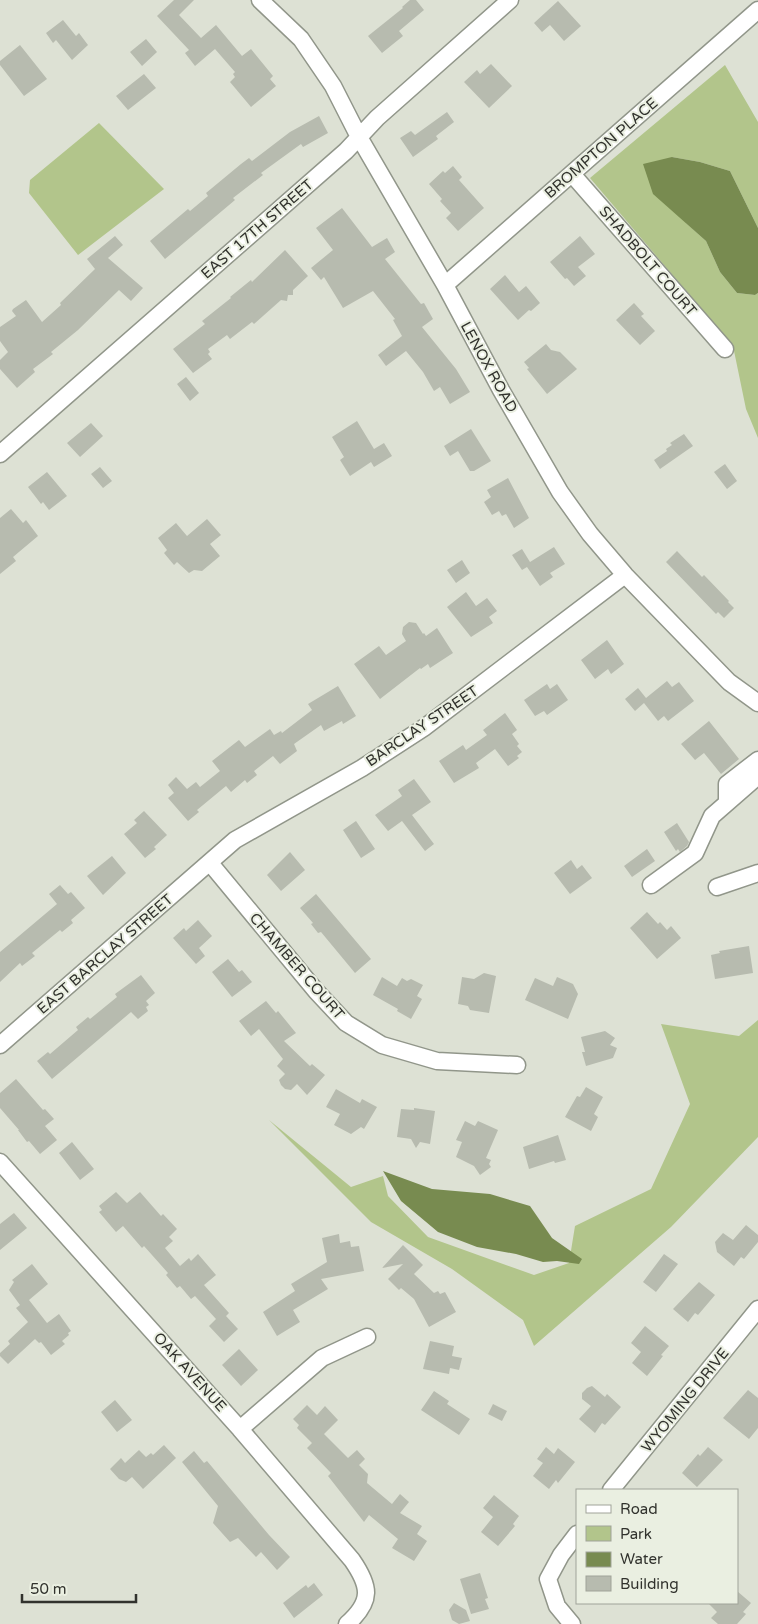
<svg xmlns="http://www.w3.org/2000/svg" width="758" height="1624" font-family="'Varela Round',sans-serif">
  <rect width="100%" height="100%" fill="#dde1d4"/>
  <path fill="#b2c58b" d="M725 65 758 122V228L730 171 700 162 672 157 686 223 706 241 720 272 737 293 755 295 758 293V438L746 409 733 346 590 178Z
    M99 123 164 189 78 255 29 193 30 180Z
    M758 1020V1137L671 1227 534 1346 523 1320 452 1269 371 1222 269 1120 351 1187 383 1176 388 1196 428 1237 534 1275 569 1263 575 1226 651 1189 690 1104 661 1024 739 1036Z"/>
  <path fill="#788b50" d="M672 157 700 162 730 171 758 228V293L755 295 737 293 720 272 706 241 653 194 643 164Z
    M383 1171 432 1189 490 1194 530 1206 552 1238 582 1259 579 1264 557 1261 543 1262 516 1254 477 1247 438 1232 401 1201Z"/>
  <path fill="#b7bbaf" d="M174 0H194L179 15 201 38 216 25 242 56 251 49 273 76 270 79 276 86 251 107 230 82 235 77 233 74 235 72 215 49 195 66 185 53 189 50 157 16Z
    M410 0H416L424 10 399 31 403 36 382 53 368 36 403 8 402 7Z
    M558 1 581 26 564 41 550 25 542 32 534 23Z
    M63 20 76 36 79 33 88 45 72 60 56 40 53 43 46 33Z
    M146 39 157 52 142 66 130 52Z
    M20 45 47 79 24 96 0 65V61Z
    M491 64 512 86 489 108 464 82 477 70 480 74Z
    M144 74 156 88 128 110 116 96Z
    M447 112 454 122 436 136 438 139 413 157 400 138 411 131 415 135Z
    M319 116 328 133 303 147 301 144 261 173 263 175 233 198 235 200 165 259 150 241 188 209 190 211 208 196 206 193 241 164 249 158 252 161 290 132Z
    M453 166 462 177 459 180 484 208 458 231 446 218 451 213 440 201 442 199 429 184 443 171 445 173Z
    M342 208 372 247 387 238 395 252 385 259 421 304 424 303 433 319 422 327 456 369 470 392 450 404 440 387 434 391 423 372 406 351 386 366 378 355 402 336 393 320 395 319 373 291 343 308 324 277 321 280 311 268 333 250 316 228Z
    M115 236 123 245 108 258 143 288 131 301 119 290 78 330 51 352 53 354 33 369 35 372 17 388 0 369V360L8 352 0 341V327L16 316 12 311 13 309 26 300 42 322 61 305 60 303 95 269 87 259Z
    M580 236 595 254 578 267 586 276 574 286 567 278 565 279 550 262Z
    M285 250 308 276 293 290V295H288L287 301 281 300 254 324 252 322 230 339 227 335 208 349 210 352 208 354 212 359 193 373 173 349 205 324 202 321 231 298 230 297 251 280 252 282Z
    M505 275 519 292 526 286 540 303 531 311 529 310 518 320 490 289Z
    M634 303 644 314 641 316 655 331 640 345 616 320Z
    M546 344 551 350 560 352 577 369 547 394 527 369 529 368 524 362Z
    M186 377 199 393 190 401 177 384Z
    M357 421 374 449 384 443 392 456 374 467 371 462 350 476 340 460 344 457 332 437Z
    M91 423 103 436 80 457 67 443Z
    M471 429 491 461 474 471H470L458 451 450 456 444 446Z
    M684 434 693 446 660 469 654 460 667 451 666 449 672 445 670 443Z
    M725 464 737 481 727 489 714 472Z
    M100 467 112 481 103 488 91 474Z
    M47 472 67 496 49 510 43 502 41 504 28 487Z
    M508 478 529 518 514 528 506 514 502 516 499 511 492 515 484 502 491 497 487 490Z
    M11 509 23 523 26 520 38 536 13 557 16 561 0 574V518Z
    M207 519 221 535 210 544 220 556 202 571 194 570 189 573 177 562 174 565 164 553 167 550 158 538 176 523 187 536Z
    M554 547 565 564 550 573 553 577 540 586 527 567 522 570 512 555 522 549 530 562Z
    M677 551 702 577 704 575 729 601 728 602 734 608 724 618 718 612 716 614 666 562Z
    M462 560 470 573 456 583 447 570Z
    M466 592 476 606 487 598 497 611 489 617 493 623 471 637 447 607Z
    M409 622 416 623 423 634 424 633 426 636 437 628 453 653 430 668 428 664 421 669 420 668 380 699 354 664 379 646 386 655 406 641 402 634 403 627Z
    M607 640 624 664 611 674 608 669 595 679 581 660Z
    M667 681 672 687 679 682 694 701 668 721 664 716 658 721 644 703 635 711 625 699 638 688 646 698Z
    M547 684 550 689 557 684 568 700 547 715 544 711 535 716 524 700Z
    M338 686 356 716 343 724 342 721 324 731 321 725 294 744 297 751 280 764 273 756 254 771 257 775 247 783 245 780 231 792 226 786 197 810 199 812 188 821 168 798 174 793 168 785 176 777 187 789 196 782 200 787 220 771 212 761 239 740 245 747 270 729 274 735 281 731 282 733 312 710 308 704Z
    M505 713 517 730 512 734 519 744 517 746 522 752 517 756 519 758 508 766 495 749 476 763 479 768 454 783 439 761 463 745 466 750 487 735 483 730Z
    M709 721 739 759 721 774 704 753 695 760 681 744Z
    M414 779 431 802 412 815 434 844 425 851 402 821 388 831 375 815 402 796 398 790Z
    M144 811 167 835 154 847 156 849 145 858 124 834 137 823 134 820Z
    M356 821 375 849 361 858 343 830Z
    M677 823 689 842 687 846 680 852 678 849 676 851 664 832Z
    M647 849 655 861 632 877 624 866Z
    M290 852 305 870 281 891 267 875Z
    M112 856 126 873 103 895 87 876Z
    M571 860 577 869 582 865 592 878 570 894 554 873Z
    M60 885 68 894 71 892 85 908 71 920 73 923 62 932 60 930 32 953 35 956 22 966 20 963 0 982V952L57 904 49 894Z
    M316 894 371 959 355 973 321 932 318 933 311 924 313 923 300 908Z
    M647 912 658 924 660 922 667 930 671 926 681 938 657 959 630 928Z
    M198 920 212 936 199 948 205 956 196 964 173 938 184 928 186 931Z
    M749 946 753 973 715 979 711 955 720 953 719 951Z
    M228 959 239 972 242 970 252 982 232 997 212 972Z
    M484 973 496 976 489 1013 470 1010 468 1006 458 1004 462 977 474 979Z
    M141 975 155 993 146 1001 149 1005 146 1007 148 1011 138 1019 131 1012 52 1079 37 1061 48 1052 50 1054 78 1030 76 1027 88 1017 90 1019 117 997 115 994Z
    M382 977 397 986 402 978 407 981 411 979 423 985 417 996 422 999 411 1019 397 1011 398 1009 373 995Z
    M557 977 573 984 578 994 568 1019 525 1000 535 978 553 986Z
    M266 1001 276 1013 278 1011 296 1033 284 1041 310 1066 312 1064 325 1075 307 1095 297 1084 291 1090 285 1089 281 1085 279 1080 285 1074 277 1066 283 1059 259 1029 251 1036 239 1021Z
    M605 1031 615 1038 610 1045 617 1048 613 1058 586 1066 582 1052H585L581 1037Z
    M16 1079 43 1110 45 1109 54 1119 45 1126 57 1140 40 1154 29 1141 27 1142 18 1130H19L0 1108V1093Z
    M586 1087 603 1097 594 1114 598 1117 591 1131 565 1117 577 1096 580 1097Z
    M336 1089 360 1103 362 1099 377 1107 364 1129 361 1127 351 1134 334 1125 340 1114 326 1107Z
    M414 1108 435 1111 430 1144 420 1142 416 1148 411 1139 397 1137 401 1109 414 1110Z
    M465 1121 475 1126 478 1121 498 1130 486 1158 491 1160 489 1164 491 1167 480 1175 474 1166 456 1157 462 1142 456 1140Z
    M558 1135 566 1160 555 1163 554 1161 529 1169 523 1147Z
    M72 1142 94 1169 80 1180 59 1153Z
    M116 1192 127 1203 140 1192 161 1216 163 1214 177 1229 169 1237 173 1241 165 1248 180 1266 189 1258 191 1261 198 1254 216 1275 204 1285 229 1313 226 1316 238 1329 224 1342 209 1326 216 1319 195 1296 191 1299 180 1286 177 1288 166 1275 168 1273 144 1246 142 1248 123 1226 116 1232 99 1212 102 1210 99 1206Z
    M14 1213 27 1228 0 1250V1224Z
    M746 1225 758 1235V1242L744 1259 741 1257 734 1266 717 1252 715 1242 723 1233 733 1240Z
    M339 1234 340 1243 350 1241 351 1247 359 1246 364 1271 321 1279 328 1289 293 1310 300 1322 277 1336 263 1312 295 1291 291 1284 327 1262 322 1238Z
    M403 1245 423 1265 414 1274 434 1293 438 1291 440 1294 445 1292 456 1312 429 1327 414 1299 401 1288 399 1290 388 1279 403 1264 382 1268Z
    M664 1254 678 1264 656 1292 643 1282Z
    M32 1264 48 1284 29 1300 47 1323 59 1314 71 1331 68 1333 69 1335 62 1341 65 1344 51 1355 41 1342 39 1343 35 1339 8 1364 0 1356V1353L10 1344 8 1341 28 1322 16 1308 20 1305 9 1290 14 1282 12 1280Z
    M699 1282 715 1295 698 1315 695 1313 688 1322 673 1309Z
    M645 1326 669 1346 661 1355 663 1356 647 1376 632 1363 641 1352 631 1343Z
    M430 1341 454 1346 452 1356 462 1358 459 1370 450 1368 449 1374 423 1369Z
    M239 1349 258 1370 241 1386 222 1365Z
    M592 1386 605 1397 607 1394 621 1407 605 1425 602 1423 595 1433 579 1419 591 1406 582 1399V1393L587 1388Z
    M748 1390 758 1398V1428L749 1439 723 1418Z
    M434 1391 449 1401 447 1404 470 1419 459 1435 421 1410Z
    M115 1400 132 1420 117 1432 101 1412Z
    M493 1404 507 1411 502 1421 488 1414Z
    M307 1405 317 1415 325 1406 338 1420 324 1434 348 1458 357 1450 365 1459 359 1465 368 1474 367 1483 392 1504 400 1494 409 1502 400 1513 422 1526 417 1534 427 1541 414 1561 392 1548 398 1539 369 1515 364 1522 328 1476 331 1473 307 1448 312 1443 297 1428 299 1425 293 1419Z
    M164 1445 176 1458 143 1489 132 1477 126 1482 119 1479 110 1469 121 1458 125 1463 139 1450 146 1457 151 1453 153 1455Z
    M546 1447 554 1454 558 1448 575 1462 558 1483 556 1480 549 1489 533 1476 543 1463 537 1459Z
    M708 1447 723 1460 697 1487 682 1473 698 1454 700 1456Z
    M194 1451 204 1463 207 1461 269 1535 290 1557 277 1570 261 1552 256 1557 238 1538 230 1542 213 1523 218 1506 182 1462Z
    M494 1495 519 1516 513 1524 515 1526 498 1546 481 1532 493 1517 483 1508Z
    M480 1573 488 1598 485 1599 489 1609 471 1614 460 1579Z
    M314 1583 323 1595 294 1618 283 1603 306 1585 308 1588Z
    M737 1591 751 1603 743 1612 746 1614 737 1624H718L711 1618 717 1612 708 1603H737Z
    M454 1603 466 1610 470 1621 459 1624 452 1620 449 1610Z"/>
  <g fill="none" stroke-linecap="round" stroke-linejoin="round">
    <g stroke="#91968a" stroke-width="19">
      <path id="minor" d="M260 0 301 39 333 86 359 137 445 285 501 390 560 492 590 534 625 575 729 682 758 703
        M572 174 725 349
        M445 285 758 10
        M0 454 346 151 377 118 510 0
        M727 802V784L758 760
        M210 863 316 991 346 1023 382 1045 437 1061 517 1065
        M651 885 695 853 712 816 758 776
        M717 887 758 873
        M0 1045 235 840 362 768 425 727 625 575
        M0 1162 240 1429 352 1560C370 1586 373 1601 347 1624
        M240 1429 322 1358 367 1337
        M611 1490 758 1309
        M572 1624 557 1606 548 1579 561 1555 577 1534"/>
    </g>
    <use href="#minor" stroke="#fff" stroke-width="16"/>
  </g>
  <g text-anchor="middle" stroke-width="4" stroke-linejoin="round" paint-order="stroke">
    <g font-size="15" fill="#31322d" stroke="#eaefe1">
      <text transform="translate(601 148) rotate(-41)" y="5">BROMPTON PLACE</text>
      <text transform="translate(257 229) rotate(-41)" y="5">EAST 17TH STREET</text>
      <text transform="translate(648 261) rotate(49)" y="5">SHADBOLT COURT</text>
      <text transform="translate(489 367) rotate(61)" y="5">LENOX ROAD</text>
      <text transform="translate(422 726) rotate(-34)" y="5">BARCLAY STREET</text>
      <text transform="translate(105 954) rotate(-41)" y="5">EAST BARCLAY STREET</text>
      <text transform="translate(297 966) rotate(49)" y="5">CHAMBER COURT</text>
      <text transform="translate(190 1372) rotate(48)" y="5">OAK AVENUE</text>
      <text transform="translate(685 1400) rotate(-51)" y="5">WYOMING DRIVE</text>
    </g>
  </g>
  <rect x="576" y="1489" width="162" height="115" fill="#eaefe1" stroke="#a0a399"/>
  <rect x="586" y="1505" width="25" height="8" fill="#ffffff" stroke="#a0a399"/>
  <text x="620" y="1514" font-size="15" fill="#31322d">Road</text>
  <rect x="586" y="1526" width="25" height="15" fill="#b2c58b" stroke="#a0a399"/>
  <text x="620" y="1539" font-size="15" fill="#31322d">Park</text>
  <rect x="586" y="1552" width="25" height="15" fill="#788b50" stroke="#a0a399"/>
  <text x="620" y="1564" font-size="15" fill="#31322d">Water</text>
  <rect x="586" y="1576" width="25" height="15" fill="#b7bbaf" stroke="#a0a399"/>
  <text x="620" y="1589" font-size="15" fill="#31322d">Building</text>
  <path d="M22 1594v8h114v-8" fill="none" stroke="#31322d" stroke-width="2.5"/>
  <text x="30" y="1594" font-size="15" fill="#31322d" stroke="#eaefe1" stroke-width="4" paint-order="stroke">50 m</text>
</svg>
